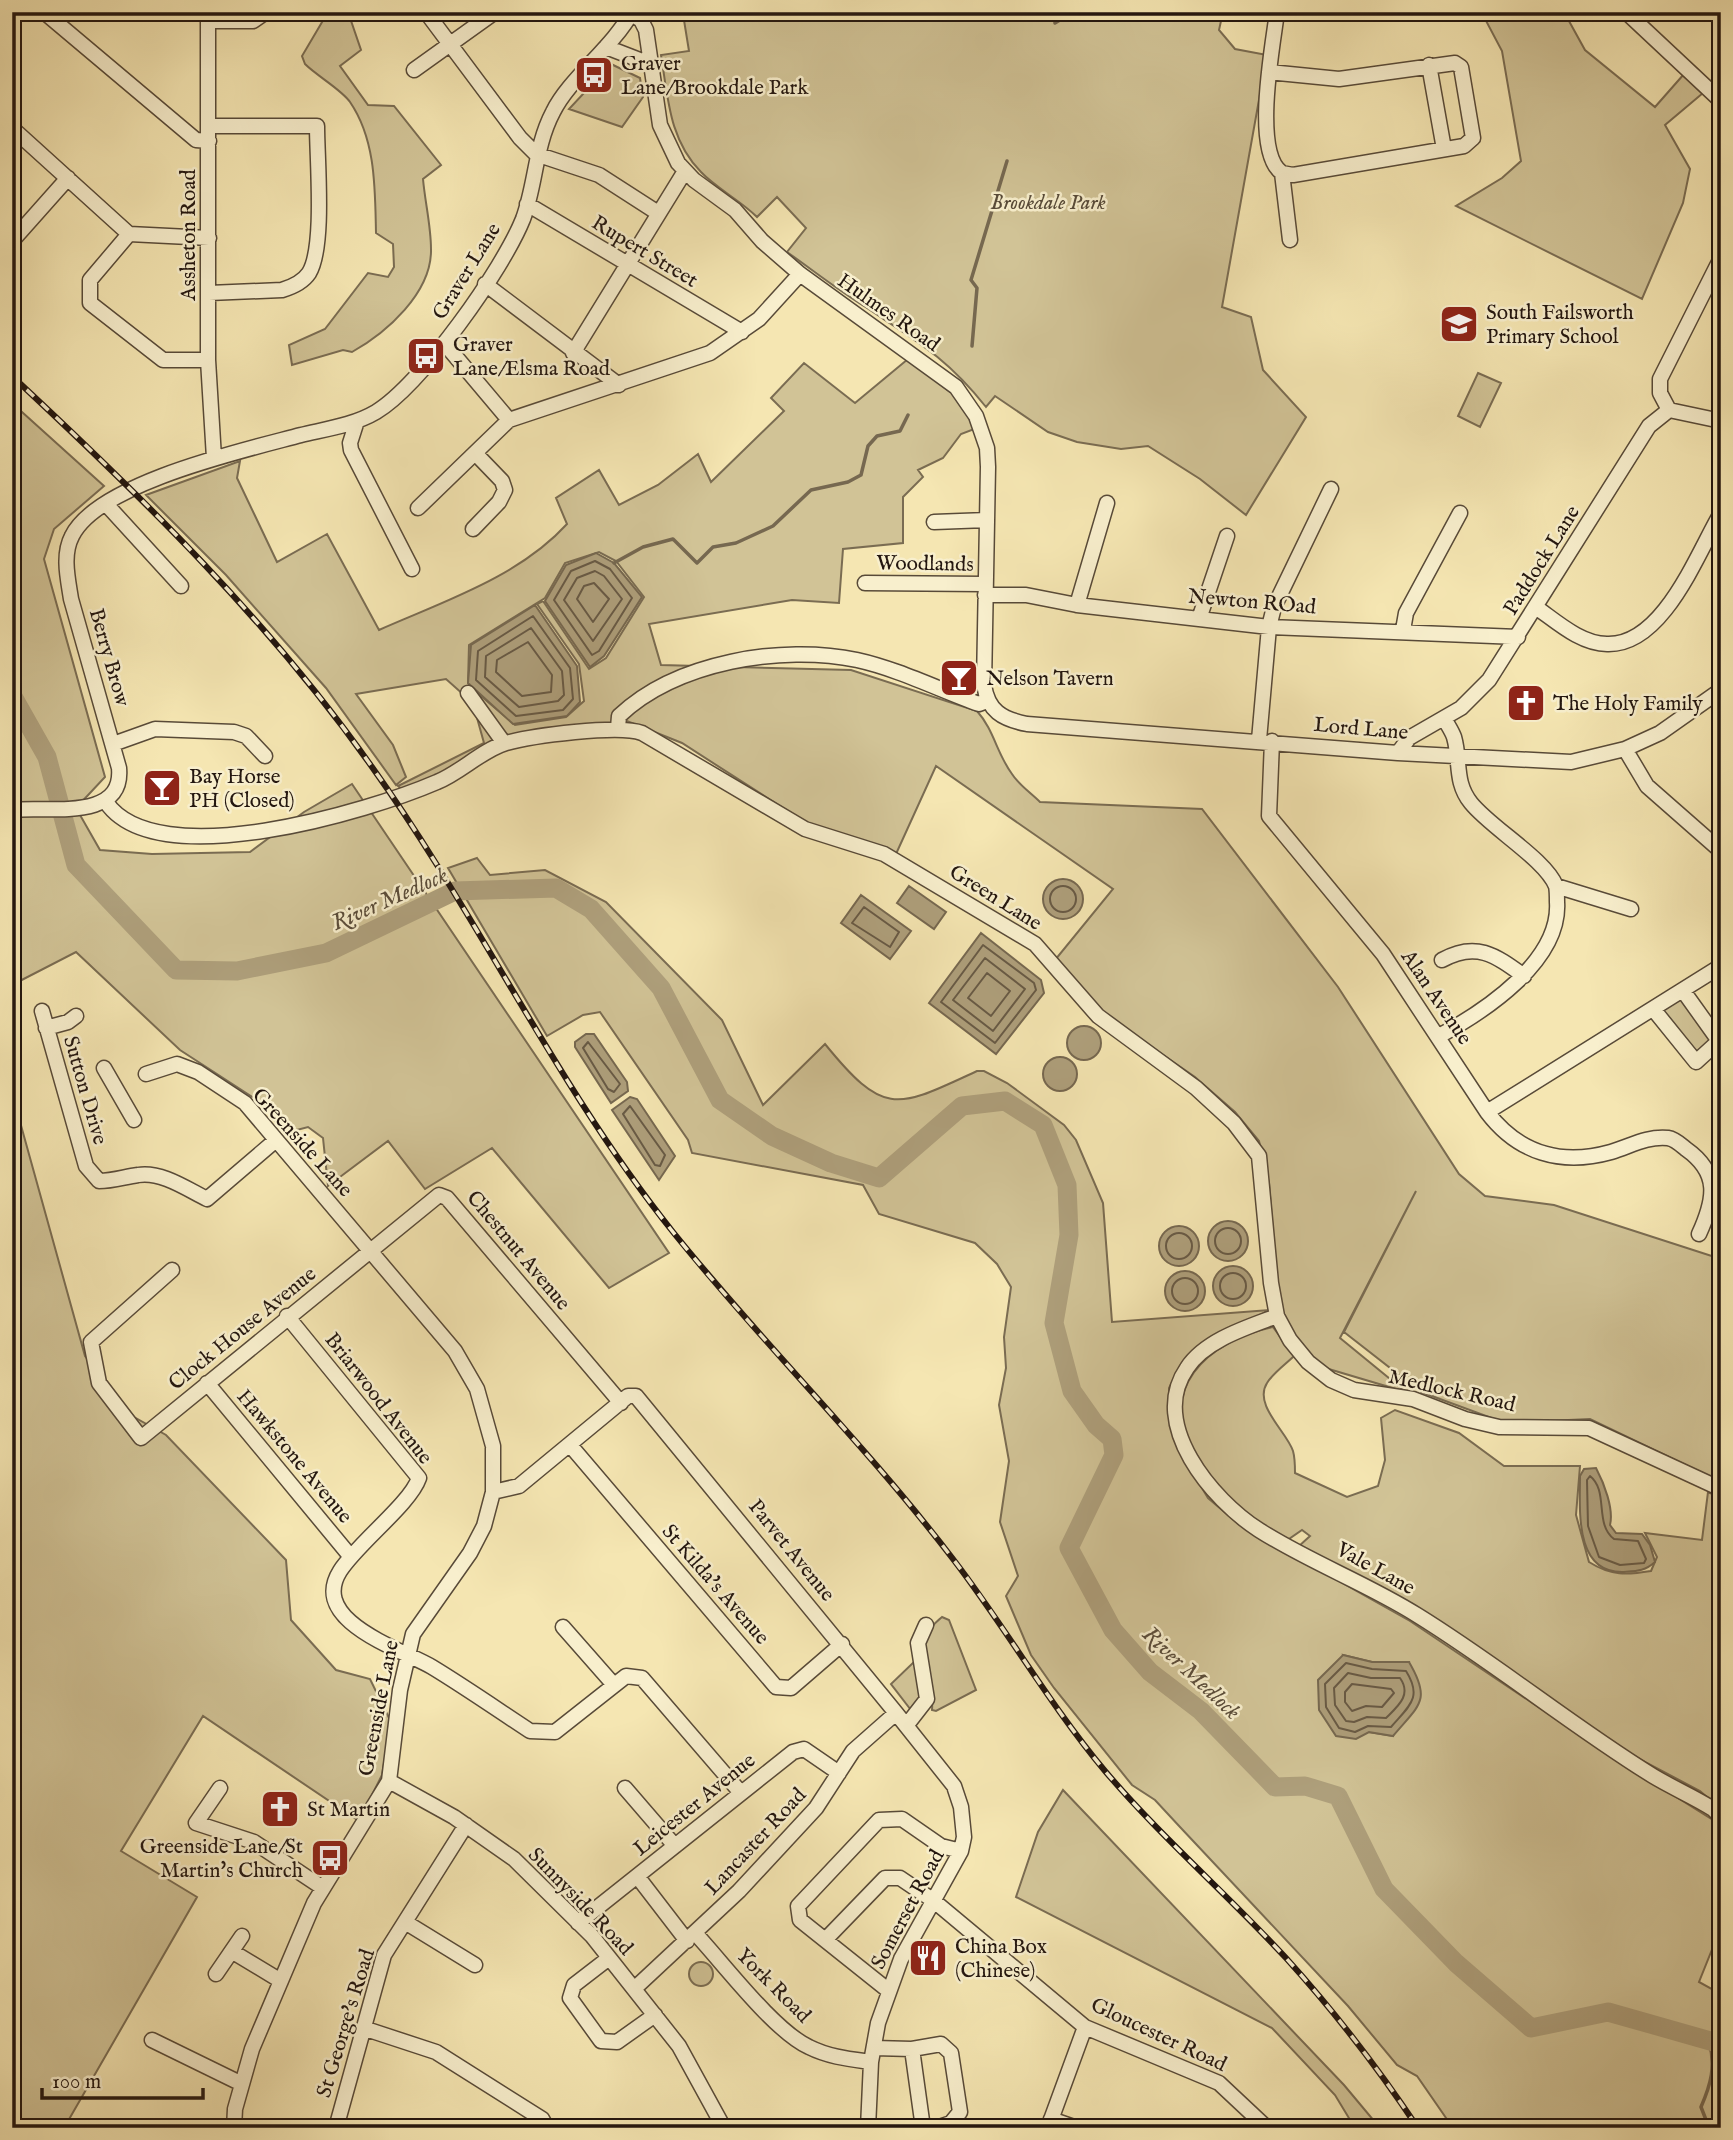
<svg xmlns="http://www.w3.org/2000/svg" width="1733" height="2140" font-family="'IM FELL English',serif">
  <rect width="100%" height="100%" fill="#f5e6b2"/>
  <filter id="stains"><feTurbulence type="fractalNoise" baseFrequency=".00286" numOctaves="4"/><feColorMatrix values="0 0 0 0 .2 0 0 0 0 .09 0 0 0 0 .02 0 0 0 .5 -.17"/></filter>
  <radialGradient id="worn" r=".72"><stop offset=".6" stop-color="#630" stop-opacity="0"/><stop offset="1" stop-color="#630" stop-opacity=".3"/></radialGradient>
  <path fill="#d1c396" stroke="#7a6c52" stroke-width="2" fill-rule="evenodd" d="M328 12H348L361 50 340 66 368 105 394 106 441 165 423 179C425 202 431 226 431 249 432 293 386 333 352 352L343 350 292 365 289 345 325 329 368 273 388 277 394 267 393 244 376 233C375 189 376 140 350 102 342 90 317 76 305 64L302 56Z
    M657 12H1223L1219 30 1235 49 1267 55 1222 307 1251 317 1263 370 1306 417 1246 515 1200 479 1148 446 1121 449 1077 442 1048 432 995 396 986 407C947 358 918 342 867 308 839 291 814 271 787 252L806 228 777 197 757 217C740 200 717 189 701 172 669 140 668 97 661 55L689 51 683 14 657 16Z
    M1444 12H1564L1585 50 1655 107 1684 74 1703 93 1665 125 1690 169 1683 203 1642 299 1456 206 1502 178 1521 161 1502 51 1483 15 1450 19Z
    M611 64 640 78 643 97 622 127 569 109Z
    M908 359 959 399 977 428 961 434 943 458 918 470 923 477 903 497V543L843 549 839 603 792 600 649 624 661 665 851 670 977 711C994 730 997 754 1012 774 1019 785 1031 793 1040 802L1202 809 1338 987 1459 1174 1485 1196 1554 1205 1721 1259V1482L1590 1419 1505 1423 1421 1392 1344 1332 1416 1191 1340 1338 1406 1392 1322 1367 1294 1338 1279 1307 1269 1183 1259 1141 1235 1112 1195 1077 1098 1010 1055 960 1113 889 936 766 896 854 808 824 682 743 627 721 519 739 404 791 398 786 484 743 474 707 481 696 515 725 566 717 584 701 579 664 537 604 543 601 589 669 606 658 644 597 616 561 599 552 565 563 545 598 469 645 468 683 480 694 474 704 446 679 356 694 393 745 406 777 396 785 326 688 226 575 146 495 240 461 237 478 277 562 327 534 379 630C442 602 519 577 567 524L556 498 599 470 619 505 658 485 698 454 711 482 784 411 771 398 804 363 855 403Z
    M1478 373 1501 383 1480 427 1458 416Z
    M12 403 104 486 54 529 44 559 105 777 76 808 100 850 152 854 250 852 304 812 352 784 669 1253 609 1288 492 1148 425 1189 388 1141 328 1186 323 1138 308 1127 285 1133 260 1102 180 1050 76 952 12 985Z
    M477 858 490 875 545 870 606 902 722 1020 763 1105 825 1044C885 1118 897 1108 977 1071H984L1007 1083 1064 1125 1076 1140 1103 1203 1112 1322 1270 1310 1215 1337 1183 1362 1169 1388V1417L1181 1453 1208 1498 1241 1526 1410 1621 1619 1761 1721 1825V1927L1699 1982 1721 1994V2128H1453L1417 2076 1397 2065 1348 2006 1180 1827 1155 1800 1132 1785 1054 1688 1031 1655 1006 1596 1018 1576 1000 1522 1009 1461 999 1405 1006 1368 1004 1337 1011 1287 997 1264 975 1243 879 1214 863 1185 692 1153 688 1140 600 1012 583 1015 547 1036 448 868ZM1343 1655 1372 1662H1409L1393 1736 1369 1732Z
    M1682 995 1713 1040 1699 1056 1657 1010Z
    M12 1093 85 1356 134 1417 166 1435 286 1560 291 1620 336 1670 370 1679 391 1722 382 1775 359 1821 203 1716 121 1851 197 1897 64 2128H12Z
    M1273 1327 1294 1356C1286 1364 1273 1373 1267 1383 1253 1405 1287 1432 1293 1451 1295 1458 1295 1466 1295 1473L1347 1497 1378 1486 1385 1460 1381 1418 1395 1410 1459 1433 1504 1466H1580L1576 1515 1589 1562C1611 1576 1627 1575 1651 1571L1657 1557 1645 1533 1702 1540 1708 1492 1721 1498V1809L1700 1791 1626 1752 1299 1546 1310 1536 1302 1530 1286 1541C1253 1518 1216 1495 1195 1460 1154 1390 1207 1341 1273 1327Z
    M942 1617 949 1620 976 1690 936 1711 932 1710C935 1673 906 1645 942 1617Z
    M917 1659 923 1697 914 1714 891 1684Z
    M1063 1790 1344 2085 1380 2128H1355L1335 2095 1272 2028 1016 1897 1038 1832Z
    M689 1974a12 12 0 1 1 24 0a12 12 0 1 1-24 0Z"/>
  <path fill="#ae9f7b" stroke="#766850" stroke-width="2" d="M596 553 614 563 642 597 604 656 590 667 545 601 566 565Z
    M535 605 577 666 580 702 567 716 513 724 468 683 471 645Z
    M1043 899a20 20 0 1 1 40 0a20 20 0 1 1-40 0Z
    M909 886 946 912 934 929 897 903Z
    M861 895 911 931 890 959 841 923Z
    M981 933 1041 980 1044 993 996 1054 929 1003Z
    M1067 1043a17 17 0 1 1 34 0a17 17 0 1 1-34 0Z
    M586 1034H594L627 1082 628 1091 611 1103 575 1047V1042Z
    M1043 1074a17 17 0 1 1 34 0a17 17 0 1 1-34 0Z
    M630 1097 637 1099 675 1156 659 1180 612 1110Z
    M1208 1241a20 20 0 1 1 40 0a20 20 0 1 1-40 0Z
    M1159 1246a20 20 0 1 1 40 0a20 20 0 1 1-40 0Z
    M1213 1286a20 20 0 1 1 40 0a20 20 0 1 1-40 0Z
    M1165 1291a20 20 0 1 1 40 0a20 20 0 1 1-40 0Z
    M1596 1468C1604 1483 1614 1509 1610 1525L1616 1533 1642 1534 1650 1545 1655 1562C1645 1571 1637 1571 1624 1572 1574 1574 1580 1510 1580 1476L1584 1469Z
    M1343 1655 1372 1662H1409C1432 1701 1419 1705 1393 1736L1369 1732 1356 1739 1336 1736 1319 1710 1318 1680Z"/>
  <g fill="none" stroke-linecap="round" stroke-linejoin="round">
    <path stroke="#685a45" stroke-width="2" d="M595 561 610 569 632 598 599 651 592 655 554 600 571 571Z
      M595 571 604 576 622 599 593 641 564 600 577 578Z
      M594 583 609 599 593 622 577 599 584 586Z
      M533 616 570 668 573 699 563 710 516 716 476 680 478 651Z
      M531 628 562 671 564 695 558 701 519 707 485 677 486 656Z
      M528 642 552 675 551 692 522 696 496 672 497 660Z
      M1050 899a13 13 0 1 1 26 0a13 13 0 1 1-26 0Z
      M864 907 899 932 890 947 852 923Z
      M983 945 1034 983 1036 990 995 1043 941 1002Z
      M985 958 1025 989 993 1031 953 1000Z
      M987 973 1010 991 991 1016 968 998Z
      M588 1042 620 1084 614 1092 608 1089 583 1048Z
      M630 1106 665 1155 660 1166 655 1165 623 1114Z
      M1215 1241a13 13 0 1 1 26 0a13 13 0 1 1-26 0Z
      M1166 1246a13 13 0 1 1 26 0a13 13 0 1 1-26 0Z
      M1220 1286a13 13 0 1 1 26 0a13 13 0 1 1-26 0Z
      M1172 1291a13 13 0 1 1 26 0a13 13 0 1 1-26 0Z
      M1590 1476C1609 1491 1594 1524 1614 1539L1638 1541 1646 1559 1644 1563 1620 1565 1599 1557 1588 1526 1587 1480Z
      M1346 1663 1372 1669 1406 1671C1423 1698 1409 1706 1391 1727L1368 1726 1355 1732 1339 1728 1326 1707 1325 1684Z
      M1348 1673 1371 1678H1400C1412 1695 1398 1706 1386 1718L1367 1717 1354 1722 1346 1721 1335 1705 1334 1688Z
      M1352 1684 1391 1689 1394 1693 1382 1707 1366 1706 1352 1711 1345 1702V1692Z"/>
    <path stroke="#766850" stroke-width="3.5" d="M1136 12 1149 15 1156 12
      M1055 23 1073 12
      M972 346 977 288 971 280 1007 161
      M614 563 643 547 673 539 697 563 713 547 736 543 773 526 811 490 848 482 861 475 868 446 877 436 900 431 908 415
      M1692 2128 1708 2125 1701 2107C1711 2084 1716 2066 1709 2041"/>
    <path stroke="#ae9f7b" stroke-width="19" d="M12 695 47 757 76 865 176 970 237 971 326 953 455 891 556 888 591 909 661 988 720 1100 772 1136 831 1163 879 1178 962 1106 1005 1101 1043 1125 1067 1185 1069 1235 1054 1323 1072 1391 1096 1425 1112 1439 1114 1455 1069 1548 1113 1630 1150 1672 1201 1711 1275 1787 1305 1786 1338 1796 1384 1889 1456 1963 1531 2028 1608 2012 1721 2044"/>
    <g stroke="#584a38" stroke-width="17">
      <path id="minor" d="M44 12 196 140 209 141
        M208 12V360L214 458
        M426 12 520 138 536 154 599 175 658 213
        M1277 12C1273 45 1252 152 1282 173
        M1626 12 1721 101
        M631 14 641 20 646 30 660 125 678 163 694 180 735 210 762 241 800 274 956 387 976 416 987 448 988 467 984 685C988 711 1002 719 1027 724L1398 753 1571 762 1625 749 1660 733 1721 690
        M208 21H253L266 12
        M606 47 650 64
        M1429 65 1444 149
        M414 70 495 12
        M1269 72 1339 79 1455 63 1461 67 1473 138 1464 146 1293 175 1282 173
        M12 128 129 234
        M1282 173 1290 240
        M527 204 742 332
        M12 241 68 178
        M485 284 619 385
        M209 293 282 290C292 287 303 282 309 273 325 247 317 160 317 126H209
        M445 344 509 420
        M573 353 685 171
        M208 360H163L90 303V280L129 234 209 238
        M1669 410 1660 393V379L1721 258
        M357 421 350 443 351 450 412 569
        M106 504 181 586
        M418 508 509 420 710 353 759 319 800 274
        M934 522 987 520
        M473 529 499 502 505 490 502 481 475 453
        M865 583 984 584
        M985 595H1026L1077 605 1269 627 1518 637
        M1077 605 1107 503
        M1537 608C1557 622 1581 644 1607 644 1663 646 1697 554 1721 513
        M1199 619 1227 536
        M1403 630 1406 613 1460 513
        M468 693 504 743
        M618 728 619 716C676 662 782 644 857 660 898 669 940 690 979 704L987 701
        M1259 740 1269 627 1274 607 1331 489
        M1272 741 1269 816 1383 954 1487 1112 1721 966
        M113 744 155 729 234 732 246 736 265 756
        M1625 749 1647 786 1721 851
        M1398 753 1409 738 1461 708 1489 680 1649 426 1669 410 1721 421
        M106 802C156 876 370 811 437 782 460 773 482 750 506 743 531 736 619 724 642 733L805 829 884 854 1035 944 1098 1016 1196 1088 1234 1123 1259 1156 1271 1283 1277 1316 1290 1340 1308 1362 1331 1380 1354 1390 1413 1399 1465 1419 1499 1427 1589 1428 1721 1489
        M12 810C47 806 124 822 119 768L71 599C68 579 62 555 72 536 98 483 245 450 301 435 326 429 354 425 376 412 422 384 503 269 523 219 536 184 535 146 553 112 569 79 612 48 632 12
        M1556 886 1631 909
        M1442 960C1476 941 1495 955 1524 976
        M1654 1010 1696 1062 1719 1041 1684 992
        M42 1011 86 1166 99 1181C113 1181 124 1177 138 1175 161 1171 187 1189 207 1199L276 1140
        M46 1028 68 1022 76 1016
        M1439 1036C1485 1011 1561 961 1557 902 1557 898 1557 890 1556 886 1545 859 1491 828 1471 803 1454 782 1461 761 1454 737 1452 731 1447 724 1444 718
        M104 1068 134 1120
        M146 1074 177 1064 198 1072 245 1103 455 1351 477 1389 493 1446V1492L484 1526 470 1553 413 1634 400 1690 389 1781 314 1903 252 2049 235 2109 234 2128
        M1487 1112C1518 1153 1561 1166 1611 1152 1631 1146 1646 1136 1668 1138 1675 1139 1681 1145 1686 1149 1720 1173 1715 1199 1699 1234
        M172 1270 91 1342 99 1383 141 1438 439 1195 447 1198 621 1403
        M287 1316 419 1478C410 1504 358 1543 340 1571 308 1622 404 1650 432 1667 465 1687 498 1710 530 1731L555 1732 626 1676 642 1678 741 1793
        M1277 1316C1248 1327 1205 1340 1187 1368 1148 1424 1212 1500 1259 1530 1309 1562 1366 1583 1417 1615 1498 1665 1572 1726 1653 1776 1673 1788 1694 1797 1713 1809L1721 1817
        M207 1383 351 1557
        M570 1445 776 1687 791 1688 842 1644
        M493 1492 519 1486 628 1396H636L896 1713 954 1786 961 1807 964 1837 961 1851 901 1959 878 2023 871 2062 868 2128
        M563 1627 614 1685
        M906 1726 927 1699 918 1643 926 1625
        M389 1781 454 1817 514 1859 592 1936 679 2046 724 2128
        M220 1788 196 1823 254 1842 323 1888
        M625 1788 675 1846
        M637 1876 687 1941
        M405 1922 475 1965
        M578 1923 793 1752 804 1749 839 1773
        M695 1933C723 1963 774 2031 809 2047 829 2057 849 2059 871 2062
        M825 1940 885 1878H900L934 1901 1085 2027 1219 2083 1267 2128
        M233 1952 281 1981
        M609 1958 574 1985 570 1998 601 2041 617 2042 655 2015
        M216 1974 242 1936
        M634 1989 739 1891 816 1808 853 1751 896 1713
        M889 1991 800 1920 798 1906 879 1820 902 1819 941 1846 961 1851
        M363 2028 436 2052 542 2119 547 2128
        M152 2040 242 2084
        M874 2048 912 2049 941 2044 951 2053 960 2112 951 2123 936 2128
        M912 2049 923 2128
        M1051 2119 1077 2128
        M336 2128 384 1955 466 1825
        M1048 2128 1085 2027"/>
    </g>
    <use href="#minor" stroke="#f8efcd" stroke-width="14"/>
    <g stroke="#23160f" stroke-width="6">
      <path id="rail" d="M12 376C142 497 269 621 372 767 479 917 557 1087 673 1232 763 1344 866 1445 953 1559 1006 1628 1049 1704 1105 1771 1161 1837 1227 1894 1286 1958 1334 2011 1378 2068 1418 2128"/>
    </g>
    <use href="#rail" stroke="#f8efcd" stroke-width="3.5" stroke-dasharray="10" stroke-linecap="butt"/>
  </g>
  <defs>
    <g id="bus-square" transform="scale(2.0125)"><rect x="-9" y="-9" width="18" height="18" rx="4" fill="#8f2418" stroke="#f8efcd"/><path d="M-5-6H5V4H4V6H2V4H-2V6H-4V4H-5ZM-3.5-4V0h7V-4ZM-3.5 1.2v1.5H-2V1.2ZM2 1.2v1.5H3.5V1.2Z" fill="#fff"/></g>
    <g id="school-square" transform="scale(2.0125)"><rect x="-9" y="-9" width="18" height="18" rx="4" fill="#8f2418" stroke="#f8efcd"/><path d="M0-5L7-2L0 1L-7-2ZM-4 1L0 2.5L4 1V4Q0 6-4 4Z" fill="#fff"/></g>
    <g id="bar-square" transform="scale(2.0125)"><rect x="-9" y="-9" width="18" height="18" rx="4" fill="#8f2418" stroke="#f8efcd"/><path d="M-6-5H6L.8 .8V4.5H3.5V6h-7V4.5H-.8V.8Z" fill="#fff"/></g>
    <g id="church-square" transform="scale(2.0125)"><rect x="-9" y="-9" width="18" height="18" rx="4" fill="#8f2418" stroke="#f8efcd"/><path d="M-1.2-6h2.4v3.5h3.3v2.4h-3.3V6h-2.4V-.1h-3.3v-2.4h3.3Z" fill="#fff"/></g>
    <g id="restaurant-square" transform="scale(2.0125)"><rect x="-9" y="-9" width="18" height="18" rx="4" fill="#8f2418" stroke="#f8efcd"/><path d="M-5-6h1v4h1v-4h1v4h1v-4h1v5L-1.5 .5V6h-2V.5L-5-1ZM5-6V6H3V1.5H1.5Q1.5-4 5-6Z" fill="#fff"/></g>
  </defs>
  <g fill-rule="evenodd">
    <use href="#bus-square" x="594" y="75"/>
    <use href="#school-square" x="1459" y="324"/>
    <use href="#bus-square" x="426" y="356"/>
    <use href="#bar-square" x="959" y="678"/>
    <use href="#church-square" x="1526" y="703"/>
    <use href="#bar-square" x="162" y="788"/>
    <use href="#church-square" x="280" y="1809"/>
    <use href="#bus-square" x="330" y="1858"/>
    <use href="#restaurant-square" x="928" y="1958"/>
  </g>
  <g text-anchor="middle" stroke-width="5" stroke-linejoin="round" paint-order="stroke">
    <g font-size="21" fill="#23160f" stroke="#f8efcd" text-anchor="start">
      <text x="621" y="70">Graver<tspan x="621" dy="24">Lane/Brookdale Park</tspan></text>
      <text x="1486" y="319">South Failsworth<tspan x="1486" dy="24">Primary School</tspan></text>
      <text x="453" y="351">Graver<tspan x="453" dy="24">Lane/Elsma Road</tspan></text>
      <text x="986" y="685">Nelson Tavern</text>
      <text x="1553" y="710">The Holy Family</text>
      <text x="189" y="783">Bay Horse<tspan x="189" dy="24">PH (Closed)</tspan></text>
      <text x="307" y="1816">St Martin</text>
      <text x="303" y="1853" text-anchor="end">Greenside Lane/St<tspan x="303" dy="24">Martin's Church</tspan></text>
      <text x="955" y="1953">China Box<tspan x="955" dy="24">(Chinese)</tspan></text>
    </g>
    <g font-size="21" font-style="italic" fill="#574a38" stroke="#f8efcd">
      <text x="1048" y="209">Brookdale Park</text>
    </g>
    <g font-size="21" fill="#23160f" stroke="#f8efcd">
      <text transform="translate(188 235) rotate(-90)" y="7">Assheton Road</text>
      <text transform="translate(645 251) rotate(31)" y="7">Rupert Street</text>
      <text transform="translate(466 271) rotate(-58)" y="7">Graver Lane</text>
      <text transform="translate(889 312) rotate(35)" y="7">Hulmes Road</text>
      <text transform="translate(1541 560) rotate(-58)" y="7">Paddock Lane</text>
      <text transform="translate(925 563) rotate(1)" y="7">Woodlands</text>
      <text transform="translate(1252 601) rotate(5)" y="7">Newton ROad</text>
      <text transform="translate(110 657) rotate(74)" y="7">Berry Brow</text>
      <text transform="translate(1361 728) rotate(5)" y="7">Lord Lane</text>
      <text transform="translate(996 897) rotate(32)" y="7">Green Lane</text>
      <text transform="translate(1437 997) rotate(56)" y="7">Alan Avenue</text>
      <text transform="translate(86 1090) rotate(74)" y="7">Sutton Drive</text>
      <text transform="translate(303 1142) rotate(48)" y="7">Greenside Lane</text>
      <text transform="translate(519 1250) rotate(50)" y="7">Chestnut Avenue</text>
      <text transform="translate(242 1328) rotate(-39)" y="7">Clock House Avenue</text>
      <text transform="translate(1452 1390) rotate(13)" y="7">Medlock Road</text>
      <text transform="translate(379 1398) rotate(52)" y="7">Briarwood Avenue</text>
      <text transform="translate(295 1456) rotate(50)" y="7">Hawkstone Avenue</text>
      <text transform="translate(792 1550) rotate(51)" y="7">Parvet Avenue</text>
      <text transform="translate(1376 1568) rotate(29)" y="7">Vale Lane</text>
      <text transform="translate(716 1584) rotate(49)" y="7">St Kilda's Avenue</text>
      <text transform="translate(378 1708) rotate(-79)" y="7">Greenside Lane</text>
      <text transform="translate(694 1804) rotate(-39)" y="7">Leicester Avenue</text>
      <text transform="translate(755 1841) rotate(-47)" y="7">Lancaster Road</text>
      <text transform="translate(581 1901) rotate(46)" y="7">Sunnyside Road</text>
      <text transform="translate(907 1909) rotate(-62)" y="7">Somerset Road</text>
      <text transform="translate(774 1985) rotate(45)" y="7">York Road</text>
      <text transform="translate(345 2023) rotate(-73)" y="7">St George's Road</text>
      <text transform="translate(1159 2034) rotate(25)" y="7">Gloucester Road</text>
    </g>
    <g font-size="23" font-style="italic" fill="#5b4d3a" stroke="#f8efcd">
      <text transform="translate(389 898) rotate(-24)" y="8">River Medlock</text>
      <text transform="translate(1192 1672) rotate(43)" y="8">River Medlock</text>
    </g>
  </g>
  <rect width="1733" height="2140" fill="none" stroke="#f5e6b2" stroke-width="42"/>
  <rect x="14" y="14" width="1705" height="2112" fill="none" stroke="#23160f" stroke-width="3.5"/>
  <rect x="21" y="21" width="1691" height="2098" fill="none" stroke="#23160f" stroke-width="2"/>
  <path d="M42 2088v10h161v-10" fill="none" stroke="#23160f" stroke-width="3.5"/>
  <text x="52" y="2088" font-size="21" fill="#23160f" stroke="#f8efcd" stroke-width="5" paint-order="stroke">100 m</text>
  <rect width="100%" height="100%" filter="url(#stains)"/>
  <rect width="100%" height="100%" fill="url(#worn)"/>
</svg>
